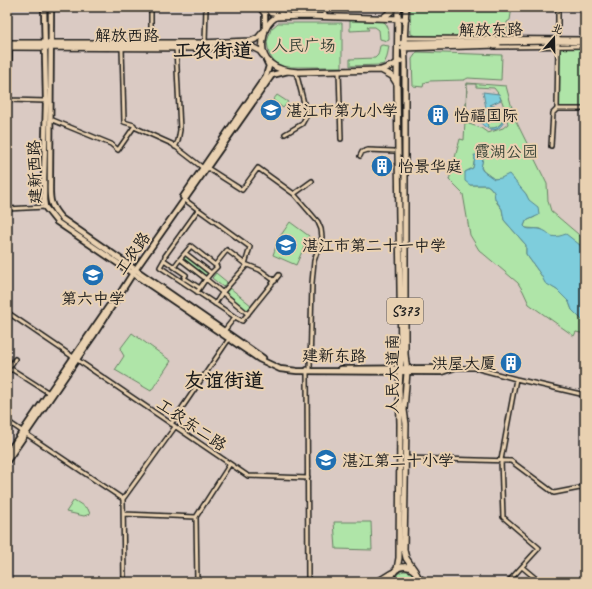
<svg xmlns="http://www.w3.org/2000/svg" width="592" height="589" font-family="Caveat,'LXGW WenKai TC',sans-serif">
  <rect width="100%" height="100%" fill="#dacac3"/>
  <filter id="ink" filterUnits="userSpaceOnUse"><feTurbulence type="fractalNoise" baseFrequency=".025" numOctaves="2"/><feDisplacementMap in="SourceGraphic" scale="8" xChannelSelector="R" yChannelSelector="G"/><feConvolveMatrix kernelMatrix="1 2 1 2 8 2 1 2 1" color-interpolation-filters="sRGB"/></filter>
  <g filter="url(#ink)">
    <path fill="#afe5a8" stroke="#668062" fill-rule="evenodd" d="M410 7H512L510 20 507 22V37L420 38 411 34Z
      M350 19 380 20C389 23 389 31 389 40L387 41 380 39 379 30 375 27H367L369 30 350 31Z
      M278 23H342V67H282L274 62 269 54 267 42 271 29Z
      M558 44 585 45V109H557Z
      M382 45 389 46 387 57 384 64 380 65 350 66V59L375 58 378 55 380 46Z
      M417 52 502 55 501 80 468 78 464 80 429 81 424 83 423 87 413 86 412 59Z
      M467 83 506 86 515 119 547 184 548 201 551 211 585 240V253L580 245 557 237H552L541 229 526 228 524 226 526 221 535 217 526 194 515 182 513 178 494 179 483 171 481 167 483 158H475L473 168 465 172 470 185H487L490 187 494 192 497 203 502 209 504 220 526 245V254L541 275 545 282 557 290 569 302 572 310 585 323V334L576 332 574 336 529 304 523 291 518 283 479 250 470 235 463 194 449 180 460 139 464 140ZM467 84H476V87L494 88C503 98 505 111 508 124L503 128 488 133 481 128 466 123Z
      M277 95 288 102 283 108 273 100Z
      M496 107 502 111 504 119C500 125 497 129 489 128L488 129 487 128 488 127 486 119 488 116 495 115Z
      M290 222 309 236 296 265 273 255 279 238Z
      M185 253 210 274 207 277 182 257Z
      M216 273 227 282 223 287 212 278Z
      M229 287 252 306 247 311 224 293Z
      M132 333 171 361 151 391 115 370 124 356 120 349Z
      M74 500 88 509 90 514 84 516 66 512Z
      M334 522H371L372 550 336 549Z
      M404 571C411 571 415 575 415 582H395C395 576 398 572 404 571Z"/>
    <path fill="#7ecddc" stroke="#57868f" d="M483 92 499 94 501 100 490 105C493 106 496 106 499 108 511 116 501 134 488 129L489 128C495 129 502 126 503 119H504L502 111 497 107V114L491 118 488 116 486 119 488 127 487 128C482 125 477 120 475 114L477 111 486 108Z
      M474 155H479L483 158 481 168 483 171 494 179 501 178 509 174 526 194 529 200 538 207 539 215 526 221 524 226 526 228C530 230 534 228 539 229 553 232 547 241 566 234L580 245 585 253V323L572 310 569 302 557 290 545 283 541 275 526 254V245L504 220 502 209 495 199 494 192 490 187 487 185H470L465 181V172L473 168 475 158Z"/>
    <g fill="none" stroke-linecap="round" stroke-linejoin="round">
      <g stroke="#1c1c1c" stroke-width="6">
        <path id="street" d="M151 7V43
          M325 16V7
          M405 38 585 39
          M558 39V7
          M205 43 206 7
          M494 47 585 46
          M122 48 124 122 134 125V127
          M10 49 9 100 46 101
          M339 71 341 139
          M557 109H585
          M50 119 111 144 118 150 134 127 172 144 203 168
          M285 134 302 124 307 115 296 72
          M551 146 553 113 557 109 558 45
          M175 147 178 141 180 130 176 48
          M360 156 362 152 368 150 394 151
          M206 167 242 190 258 168 294 194 318 222 321 229 322 237 314 261 312 283 310 369
          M294 194 312 181
          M185 200 250 247 245 264 260 270 275 281
          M7 209 45 207
          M185 253 191 246 215 265
          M180 259 185 253 211 273 217 267 215 265 227 250 245 264
          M164 260 165 256 198 210
          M174 267 180 259 206 279 211 273
          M184 278 186 275 164 260 160 267 235 317 224 331
          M184 279V278L200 288
          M197 292 206 279 248 314
          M215 304 222 293 247 265
          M7 312 248 476 308 478
          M235 317 242 321 279 275
          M453 368H475L516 379 585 395
          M307 369 308 582
          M7 370H13L49 393
          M8 370 15 359
          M7 421 123 499
          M171 424 229 339
          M406 458 511 461 554 493 585 487
          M124 514 196 517 230 464
          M196 517 197 582
          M522 567 540 582
          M419 577 429 582
          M124 582 123 499 175 427
          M508 582 539 548 503 517 501 460 516 379"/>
      </g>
      <g stroke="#1c1c1c" stroke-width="8">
        <path id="secondary" d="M44 7 46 101 44 178V200L45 207 57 222 259 359 280 369 297 371 441 372 453 368
          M51 7 50 179C50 198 48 203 61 218L263 358
          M260 7 265 14V30
          M266 7 271 13 287 15
          M183 197 266 76 269 66 266 60
          M341 369 447 368
          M7 454 109 306
          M7 461 93 336 133 273 272 75 288 71"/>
      </g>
      <g stroke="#1c1c1c" stroke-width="8">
        <path id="primary" d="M406 7 404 43 405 63V354L407 372 404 410 406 424 404 550 406 558 415 571
          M383 18 396 7
          M7 43H200L251 41 258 38 263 32
          M402 43 558 41 585 42
          M7 47 200 48 252 47 260 51 263 55
          M402 48 498 45
          M400 61 394 65 381 70 298 72C276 71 257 62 264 35 265 28 270 21 276 17L305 16 406 19
          M381 70 392 76 397 84
          M397 569 399 558 400 424 399 388 401 356 397 84 398 7
          M366 582 379 581 392 573
          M391 582C391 562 417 561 419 582"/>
      </g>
      <use href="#street" stroke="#e9d1b1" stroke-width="3"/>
      <use href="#secondary" stroke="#e9d1b1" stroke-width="4.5"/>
      <use href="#primary" stroke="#e9d1b1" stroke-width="5"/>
    </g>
  </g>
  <defs>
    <g id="school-disc" transform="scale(1.15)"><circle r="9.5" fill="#1f6fb2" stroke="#e9d1b1"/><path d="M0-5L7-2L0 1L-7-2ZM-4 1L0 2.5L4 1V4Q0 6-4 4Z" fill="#fff"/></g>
    <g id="building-disc" transform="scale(1.15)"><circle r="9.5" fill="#1f6fb2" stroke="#e9d1b1"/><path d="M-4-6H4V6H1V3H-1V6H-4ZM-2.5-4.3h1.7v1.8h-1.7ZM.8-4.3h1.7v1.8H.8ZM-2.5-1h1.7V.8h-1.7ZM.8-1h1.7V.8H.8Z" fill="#fff"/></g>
  </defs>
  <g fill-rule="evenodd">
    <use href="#school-disc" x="271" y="110"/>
    <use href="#building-disc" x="438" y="115"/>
    <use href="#building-disc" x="382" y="166"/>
    <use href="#school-disc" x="286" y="245"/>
    <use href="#school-disc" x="93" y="275"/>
    <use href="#building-disc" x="511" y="363"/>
    <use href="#school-disc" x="326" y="460"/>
  </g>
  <g text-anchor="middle" stroke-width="4" stroke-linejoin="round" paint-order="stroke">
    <rect fill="#e9d1b1" stroke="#5a5249" stroke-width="1" x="387" y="298" width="36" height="26" rx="3"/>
    <g font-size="15" font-weight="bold" fill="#1c1c1c">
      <text x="405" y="316">S373</text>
    </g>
    <g font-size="16" fill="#1c1c1c" stroke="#e9d1b1">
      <text transform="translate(491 29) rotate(-1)" y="6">解放东路</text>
      <text x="127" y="41">解放西路</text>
      <text transform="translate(34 172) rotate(-92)" y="6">建新西路</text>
      <text transform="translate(132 253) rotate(-55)" y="6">工农路</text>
      <text transform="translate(334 355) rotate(1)" y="6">建新东路</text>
      <text transform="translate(392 374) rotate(-90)" y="6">人民大道南</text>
      <text transform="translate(192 424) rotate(34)" y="6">工农东二路</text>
    </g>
    <g font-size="16" fill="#394438" stroke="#e9d1b1">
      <text x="304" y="51">人民广场</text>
      <text x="506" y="157">霞湖公园</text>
    </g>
    <g font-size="16" fill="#1c1c1c" stroke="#e9d1b1" text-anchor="start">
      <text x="286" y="116">湛江市第九小学</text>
      <text x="454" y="121">怡福国际</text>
      <text x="398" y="172">怡景华庭</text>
      <text x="302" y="251">湛江市第二十一中学</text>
      <text x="93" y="304" text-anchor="middle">第六中学</text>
      <text x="496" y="369" text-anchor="end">洪屋大厦</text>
      <text x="342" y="466">湛江第二十小学</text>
    </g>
    <g font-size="20" font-weight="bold" fill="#1c1c1c" stroke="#e9d1b1">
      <text x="213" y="57">工农街道</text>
      <text x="224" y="387">友谊街道</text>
    </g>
  </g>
  <rect width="592" height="589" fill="none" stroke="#e9d1b1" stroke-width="24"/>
  <rect x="12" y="12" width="568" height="565" fill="none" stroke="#1c1c1c" stroke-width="1.5" filter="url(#ink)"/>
  <g transform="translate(554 38) rotate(20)" stroke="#e9d1b1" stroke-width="3" paint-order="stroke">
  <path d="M0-3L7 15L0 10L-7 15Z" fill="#1c1c1c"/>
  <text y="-6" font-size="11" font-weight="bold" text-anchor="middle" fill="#1c1c1c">北</text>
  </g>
</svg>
